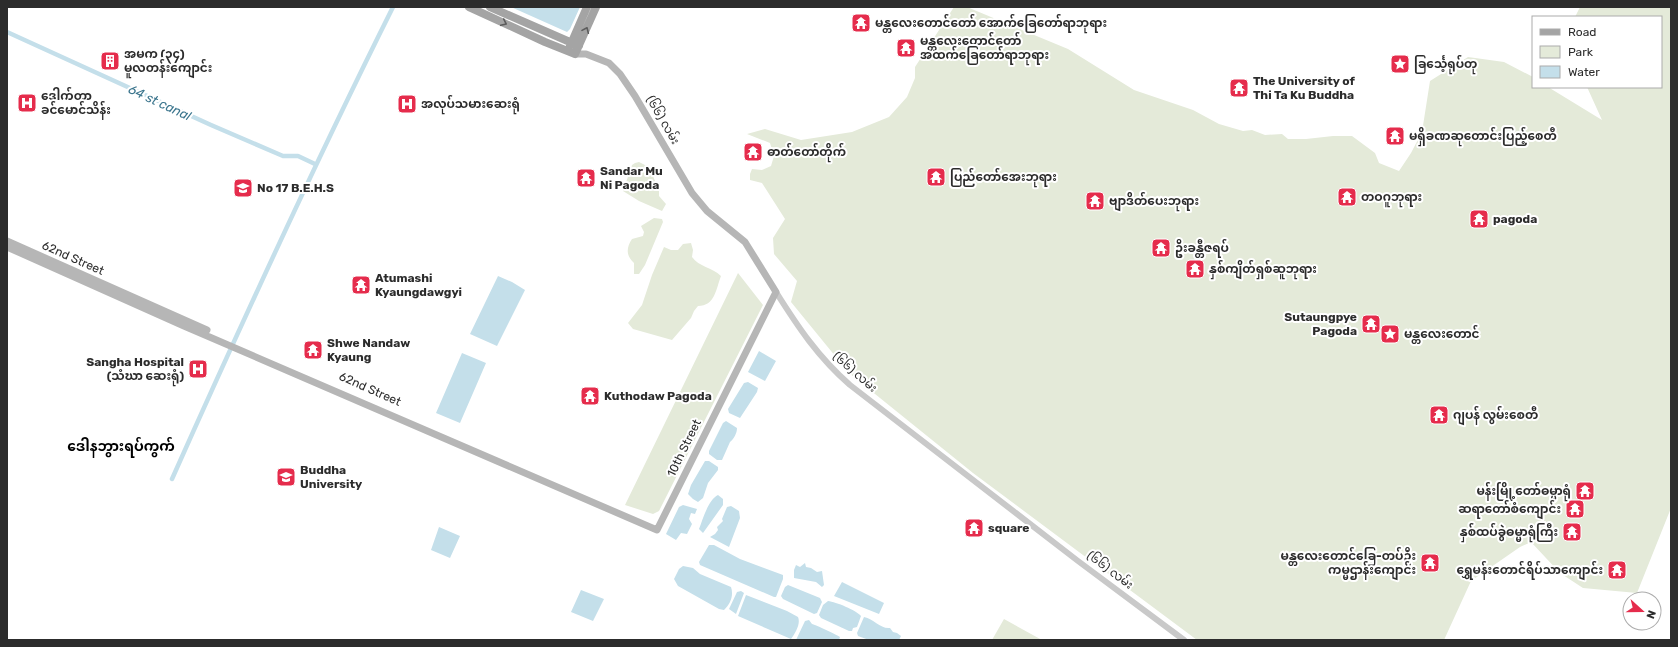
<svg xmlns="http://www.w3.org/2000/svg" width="1678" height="647" font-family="Rubik,'Noto Sans Myanmar',sans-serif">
  <rect width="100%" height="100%" fill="#fff"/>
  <path fill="#e4ead9" d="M954 7H967L1068 49 1134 90 1193 110 1219 124 1243 131 1252 130 1265 135 1282 134 1288 139H1306L1333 136H1352L1375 153 1379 163 1399 171 1411 153 1422 132 1430 81 1468 57 1504 62 1533 77V87H1548L1602 120 1587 87H1661V17H1575L1580 7H1671V508L1637 593 1583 588 1560 573 1531 542 1520 547 1471 581 1444 640H1197L973 473 849 373 791 302 797 281 774 254 773 238 785 219 762 183 750 180V174L752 169 762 170 771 166 774 156 770 143 747 134 765 129 801 140 852 132 889 117 907 97 915 78V67Z
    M639 162 649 167 659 190V196L666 204 662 211 639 201 623 191 632 165 635 163Z
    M654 218 662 219 663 222 645 265 639 274H634V263C626 256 626 248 632 239L643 236 644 232 641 226Z
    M691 243 693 250 692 257C699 267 712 267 721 276 716 289 715 306 698 306L694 311 691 318 672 340 633 329 628 323 642 305 652 275 664 247 671 250H678L683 244Z
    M738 273 763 305 659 511 653 514 625 505Z
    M1004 619 1042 640H992Z"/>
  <path fill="#c4dfea" d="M511 7H580L570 29 567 32Z
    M498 276 512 282 525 290 497 346 470 334Z
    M759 351 776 361 765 381 748 372Z
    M462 353 486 363 460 423 436 413Z
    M748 382 758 388 757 392 740 418 729 413 728 409 744 383Z
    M726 421 737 428C737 433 734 439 730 442L722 460H717L709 454V451L723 423Z
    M705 461H709L718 467V470L708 483 703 498 698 502 693 499 688 494 691 485Z
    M718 495 723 499V505L703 533 699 529C703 519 708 500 718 495Z
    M683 505 697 509 695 514 691 513 689 519 692 524 687 534 681 533 676 540 666 534 679 507Z
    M731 506 739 511 740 518 729 547 710 537 715 534 718 530 717 527 723 521 722 519 727 507Z
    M439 527 460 536 450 558 431 550Z
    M709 545H714L740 559 783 575V579L776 597H774L700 565 699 562Z
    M805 563 806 567 811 568 817 572 822 571 824 585 822 587 816 582 794 578V570L796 565 800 567Z
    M683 566 693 568 700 574 731 587C734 596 730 604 724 610L719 609 678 586 674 579 679 569Z
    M842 582 884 603 879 614 834 596Z
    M788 585 820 598 822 602 817 613 814 614 783 599 781 596 785 587Z
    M581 590 604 599 593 621 571 612Z
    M741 591 744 593 736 614 729 609 737 592Z
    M746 595 787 611 798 617C801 624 795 633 791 639L738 616Z
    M828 601C836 602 856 610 861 616L857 627 853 628 852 631H849L821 618 819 615 823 605Z
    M864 617C874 619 880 629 890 628L893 632 897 633 901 636 899 640H869L858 636 857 633Z
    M809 620 812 624C816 625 835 634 840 637L839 640H796L805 621Z"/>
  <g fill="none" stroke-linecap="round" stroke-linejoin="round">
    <path stroke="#c4dfea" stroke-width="4.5" d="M7 32 211 125 283 156H298L315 164
      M172 479C243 320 315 163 393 7"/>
    <path stroke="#c9c9c9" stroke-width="6" d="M776 292C798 327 818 357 850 385L1078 561 1184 640"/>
    <path stroke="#b6b6b6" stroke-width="7" d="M7 241 207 330
      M7 247 184 326 657 530 776 292 745 242 707 211 692 193 635 96 620 74 609 63 586 54H575"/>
    <path stroke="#a4a4a4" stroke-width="8" d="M469 7 545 42 575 54 596 7
      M490 7 579 46
      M570 46 587 7"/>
  </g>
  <defs><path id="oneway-chevron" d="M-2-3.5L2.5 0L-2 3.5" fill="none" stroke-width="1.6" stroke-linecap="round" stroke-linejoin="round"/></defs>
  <g stroke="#5c5c5c">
    <use href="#oneway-chevron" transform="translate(504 23) rotate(25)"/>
    <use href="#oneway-chevron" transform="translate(586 30) rotate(-66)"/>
  </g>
  <defs>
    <g id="temple-square" transform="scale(1)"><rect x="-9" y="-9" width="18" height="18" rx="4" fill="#e52c4c" stroke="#fff"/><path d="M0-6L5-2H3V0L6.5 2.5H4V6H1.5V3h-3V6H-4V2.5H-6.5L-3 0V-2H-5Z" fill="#fff"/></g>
    <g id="building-square" transform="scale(1)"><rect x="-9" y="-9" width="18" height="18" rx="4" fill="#e52c4c" stroke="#fff"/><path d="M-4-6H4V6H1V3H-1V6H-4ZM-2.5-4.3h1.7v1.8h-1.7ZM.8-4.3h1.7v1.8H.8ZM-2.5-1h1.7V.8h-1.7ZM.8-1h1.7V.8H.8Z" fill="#fff"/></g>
    <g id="sight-square" transform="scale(1)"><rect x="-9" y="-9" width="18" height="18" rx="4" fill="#e52c4c" stroke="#fff"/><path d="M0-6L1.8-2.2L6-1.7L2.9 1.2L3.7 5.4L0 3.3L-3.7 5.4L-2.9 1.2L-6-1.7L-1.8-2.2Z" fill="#fff"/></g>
    <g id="hospital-square" transform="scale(1)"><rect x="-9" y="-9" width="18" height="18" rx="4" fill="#e52c4c" stroke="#fff"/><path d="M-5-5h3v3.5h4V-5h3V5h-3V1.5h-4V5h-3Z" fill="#fff"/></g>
    <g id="school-square" transform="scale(1)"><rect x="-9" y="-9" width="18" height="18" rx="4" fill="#e52c4c" stroke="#fff"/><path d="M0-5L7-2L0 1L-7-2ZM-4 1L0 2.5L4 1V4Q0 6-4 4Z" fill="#fff"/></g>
    <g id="university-square" transform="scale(1)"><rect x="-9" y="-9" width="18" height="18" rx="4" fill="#e52c4c" stroke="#fff"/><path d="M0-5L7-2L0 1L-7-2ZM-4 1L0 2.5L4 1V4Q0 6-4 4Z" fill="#fff"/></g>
  </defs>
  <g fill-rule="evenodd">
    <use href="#temple-square" x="861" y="23"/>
    <use href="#temple-square" x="906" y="48"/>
    <use href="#building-square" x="110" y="61"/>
    <use href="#sight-square" x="1400" y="64"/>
    <use href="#temple-square" x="1239" y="88"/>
    <use href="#hospital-square" x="27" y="103"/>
    <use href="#hospital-square" x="407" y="104"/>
    <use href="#temple-square" x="1395" y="136"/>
    <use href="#temple-square" x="753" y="152"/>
    <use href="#temple-square" x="936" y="177"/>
    <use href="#temple-square" x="586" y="178"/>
    <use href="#school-square" x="243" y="188"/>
    <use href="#temple-square" x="1347" y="197"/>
    <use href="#temple-square" x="1095" y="201"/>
    <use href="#temple-square" x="1479" y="219"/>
    <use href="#temple-square" x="1161" y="248"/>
    <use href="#temple-square" x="1195" y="269"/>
    <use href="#temple-square" x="361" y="285"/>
    <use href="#temple-square" x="1371" y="324"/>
    <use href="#sight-square" x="1390" y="334"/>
    <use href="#temple-square" x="313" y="350"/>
    <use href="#hospital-square" x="198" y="369"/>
    <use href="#temple-square" x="590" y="396"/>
    <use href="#temple-square" x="1439" y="415"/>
    <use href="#university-square" x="286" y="477"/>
    <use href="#temple-square" x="1585" y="491"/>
    <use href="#temple-square" x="1575" y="509"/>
    <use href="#temple-square" x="974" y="528"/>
    <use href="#temple-square" x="1572" y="532"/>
    <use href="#temple-square" x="1430" y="563"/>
    <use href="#temple-square" x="1617" y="570"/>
  </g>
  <g text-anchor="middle" stroke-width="4" stroke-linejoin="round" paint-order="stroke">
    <g font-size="12" font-weight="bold" fill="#2c2c2c" stroke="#fff" text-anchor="start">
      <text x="875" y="27">မန္တ‌လေးတောင်တော် အောက်ခြေတော်ရာဘုရား‌</text>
      <text x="920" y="45">မန္တ‌လေးတောင်တော်<tspan x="920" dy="14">အထက်ခြေတော်ရာဘုရား‌</tspan></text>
      <text x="124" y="58">အမက (၃၄)<tspan x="124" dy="14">မူလတန်းကျောင်း</tspan></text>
      <text x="1414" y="68">ခြင်္သေ့ရုပ်တု</text>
      <text x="1253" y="85">The University of<tspan x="1253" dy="14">Thi Ta Ku Buddha</tspan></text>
      <text x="41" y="100">ဒေါက်တာ<tspan x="41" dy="14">ခင်မောင်သိန်း</tspan></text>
      <text x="421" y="108">အလုပ်သမားဆေးရုံ</text>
      <text x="1409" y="140">မရှိခဏဆုတောင်းပြည့်စေတီ</text>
      <text x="767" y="156">ဓာတ်တော်တိုက်</text>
      <text x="600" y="175">Sandar Mu<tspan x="600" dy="14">Ni Pagoda</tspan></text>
      <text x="950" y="181">ပြည်တော်အေးဘုရား</text>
      <text x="257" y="192">No 17 B.E.H.S</text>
      <text x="1361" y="201">တဝဂူဘုရား</text>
      <text x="1109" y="205">ဗျာဒိတ်ပေးဘုရား</text>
      <text x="1493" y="223">pagoda</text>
      <text x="1175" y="252">ဦးခန္တီဇရပ်</text>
      <text x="1209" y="273">နှစ်ကျိတ်ရှစ်ဆူဘုရား</text>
      <text x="375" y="282">Atumashi<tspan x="375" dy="14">Kyaungdawgyi</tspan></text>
      <text x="1357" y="321" text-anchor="end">Sutaungpye<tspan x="1357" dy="14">Pagoda</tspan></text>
      <text x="1404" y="338">မန္တလေးတောင်</text>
      <text x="327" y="347">Shwe Nandaw<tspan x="327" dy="14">Kyaung</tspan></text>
      <text x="184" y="366" text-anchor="end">Sangha Hospital<tspan x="184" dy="14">(သံဃာ ဆေးရုံ)</tspan></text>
      <text x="604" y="400">Kuthodaw Pagoda</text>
      <text x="1453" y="419">ဂျပန် လွမ်းစေတီ</text>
      <text x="300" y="474">Buddha<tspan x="300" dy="14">University</tspan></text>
      <text x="1571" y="495" text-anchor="end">မန်းမြို့တော်ဓမ္မာရုံ</text>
      <text x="1561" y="513" text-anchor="end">ဆရာတော်စံကျောင်း</text>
      <text x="988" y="532">square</text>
      <text x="1558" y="536" text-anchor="end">နှစ်ထပ်ခွဲဓမ္မာရုံကြီး</text>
      <text x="1416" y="560" text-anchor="end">မန္တလေးတောင်ခြေ-တပ်ဦး<tspan x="1416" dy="14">ကမ္မဌာန်းကျောင်း</tspan></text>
      <text x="1603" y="574" text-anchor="end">ရွှေမန်းတောင်ရိပ်သာကျောင်း</text>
    </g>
    <g font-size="12" fill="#2c2c2c" stroke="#fff">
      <text transform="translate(663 120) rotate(60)" y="4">(၆၆) လမ်း</text>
      <text transform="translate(73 258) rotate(24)" y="4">62nd Street</text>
      <text transform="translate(855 372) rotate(41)" y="4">(၆၆) လမ်း</text>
      <text transform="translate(370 389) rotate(24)" y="4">62nd Street</text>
      <text transform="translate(684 448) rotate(-64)" y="4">10th Street</text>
      <text transform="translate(1110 570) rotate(37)" y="4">(၆၆) လမ်း</text>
    </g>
    <g font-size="13" font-style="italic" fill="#3b758d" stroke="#fff">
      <text transform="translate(160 102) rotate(25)" y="5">64 st canal</text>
    </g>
    <g font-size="14" font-weight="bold" fill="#000" stroke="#fff">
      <text x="121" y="451">ဒေါနဘွားရပ်ကွက်</text>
    </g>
  </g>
  <rect width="1678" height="647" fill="none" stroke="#2c2c2c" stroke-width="16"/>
  <rect x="1532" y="16" width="130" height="72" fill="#ffffff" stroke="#ababab"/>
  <rect x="1540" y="29" width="20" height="6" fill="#a4a4a4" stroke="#ababab"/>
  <text x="1568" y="36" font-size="12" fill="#2c2c2c">Road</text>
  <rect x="1540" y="46" width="20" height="12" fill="#e4ead9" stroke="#ababab"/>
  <text x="1568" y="56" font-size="12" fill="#2c2c2c">Park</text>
  <rect x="1540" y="66" width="20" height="12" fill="#c4dfea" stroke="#ababab"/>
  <text x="1568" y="76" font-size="12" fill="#2c2c2c">Water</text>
  <g transform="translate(1642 611) rotate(111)"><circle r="19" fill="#ffffff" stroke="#ababab"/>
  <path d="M0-3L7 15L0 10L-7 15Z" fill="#e52c4c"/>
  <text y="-6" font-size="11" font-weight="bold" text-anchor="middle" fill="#2c2c2c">N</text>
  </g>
</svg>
